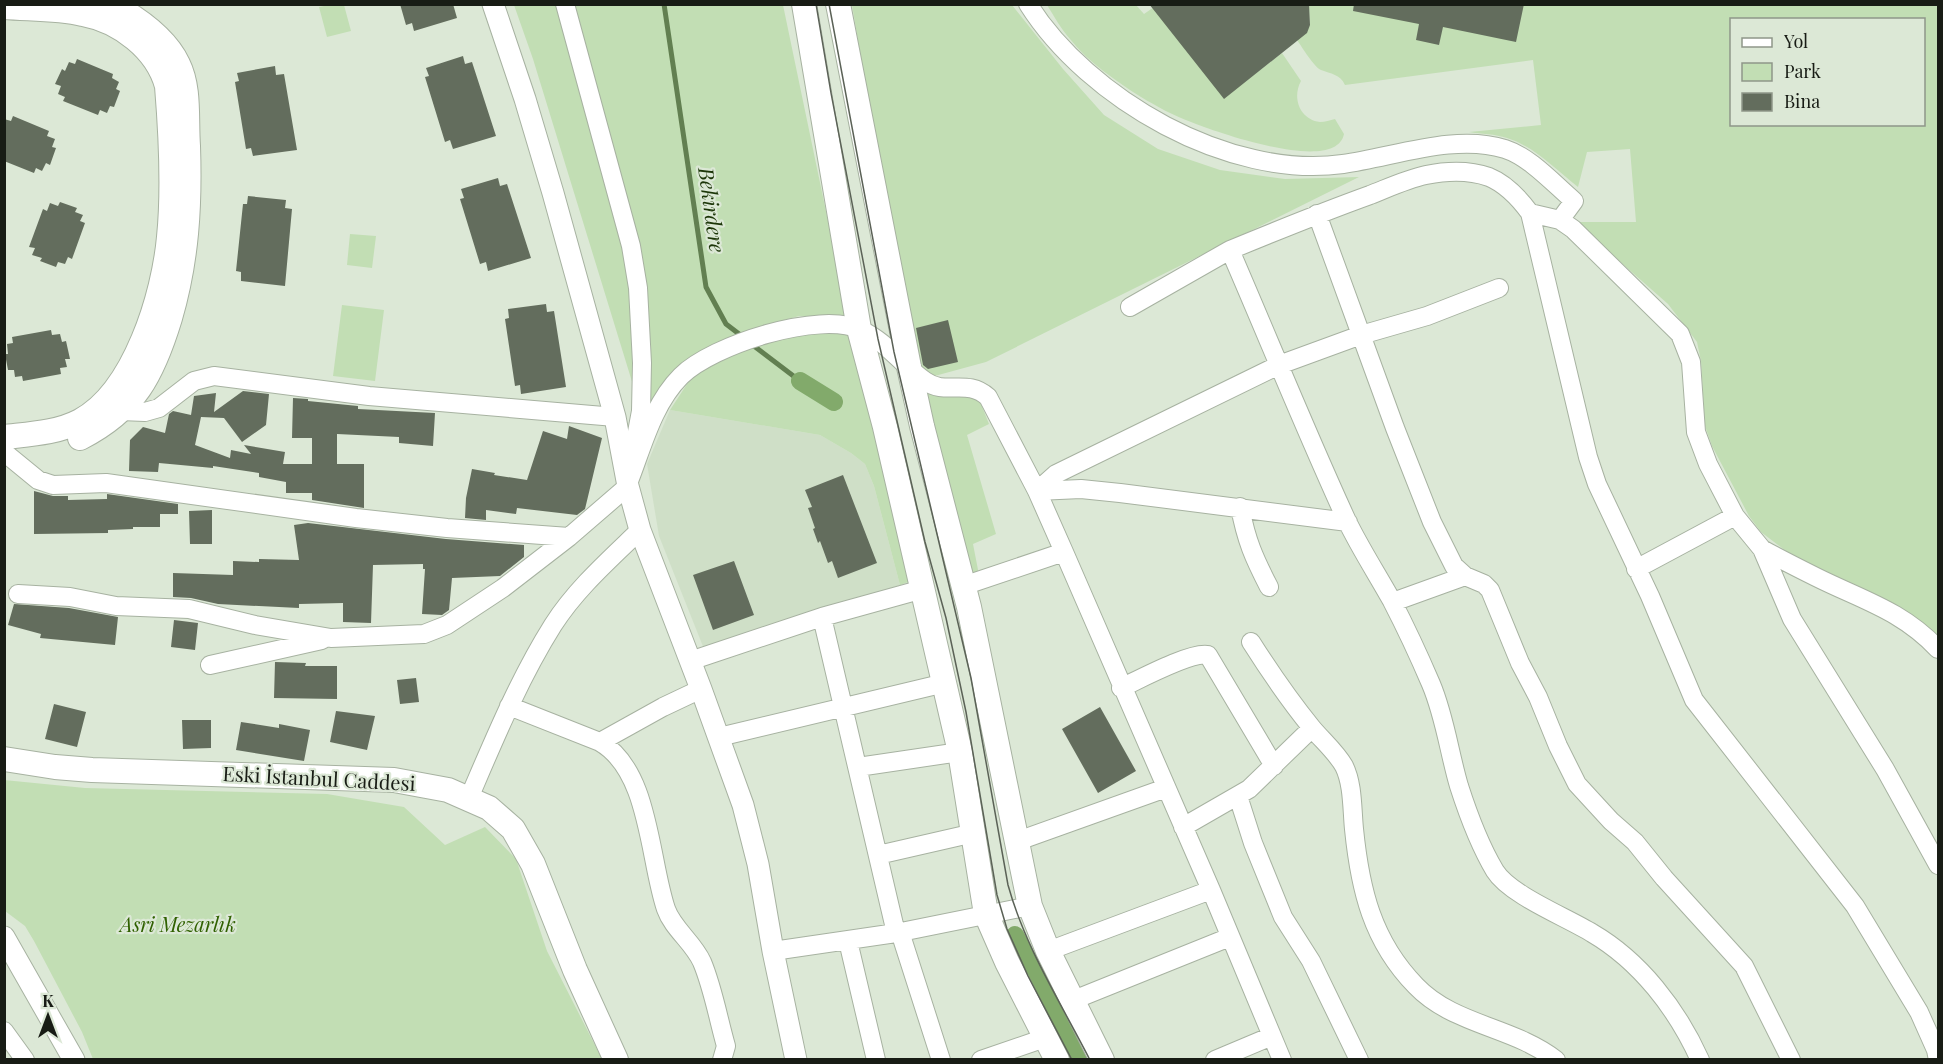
<svg xmlns="http://www.w3.org/2000/svg" width="1943" height="1064" font-family="'Playfair Display',serif">
  <rect width="100%" height="100%" fill="#dce8d6"/>
  <path fill="#cfdfc7" d="M670 410 820 435 851 453 865 464 874 486 900 585 704 649 659 536 647 464Z"/>
  <path fill="#c2deb4" fill-rule="evenodd" d="M329 5H344L351 31 327 37 319 7Z
    M514 5H783L848 317 799 316 766 325 722 342 657 407 641 411 533 59Z
    M852 5H1012L1063 69 1104 115 1158 149 1220 170 1285 179 1359 177 986 362 931 377 913 365Z
    M1047 5H1136L1144 14 1157 5 1224 98 1282 53 1301 81C1292 97 1299 119 1320 122 1325 122 1330 120 1335 119L1344 134C1336 175 1216 132 1191 122 1174 116 1156 106 1141 97 1117 82 1088 62 1070 39 1061 29 1054 16 1047 5Z
    M1309 5H1938V635L1907 613 1812 567 1786 551 1761 532 1749 516 1712 446 1705 426 1701 361 1697 342 1668 304 1575 222H1636L1630 149 1587 152 1578 187C1556 170 1534 146 1507 138 1495 134 1481 134 1469 132L1541 125 1533 60 1345 85C1340 74 1331 74 1321 70 1314 67 1302 47 1297 40L1310 25ZM1732 20H1924V124H1732Z
    M350 234 376 236 372 268 347 265Z
    M342 305 384 310 375 381 333 376Z
    M795 331 854 332 917 579 900 585 874 486 865 464 851 453 820 435 670 410 691 378 725 354Z
    M924 390 977 394 989 424 967 435 996 534 973 544 979 575 966 579Z
    M4 780 85 788 327 794 404 807 445 845 485 827 516 859 547 951 602 1059H93L82 1032 34 941 25 926 5 911Z"/>
  <g fill="none" stroke-linecap="round" stroke-linejoin="round">
    <path stroke="#627f51" stroke-width="5" d="M664 4 706 287 726 324 743 337
      M750 343 800 381"/>
    <path stroke="#82aa6b" stroke-width="18" d="M800 381 834 402
      M1015 935 1080 1060"/>
  </g>
  <path fill="#636d5d" d="M400 4H453L457 18 414 31 412 23 406 25Z
    M1149 4H1309L1310 25 1307 33 1224 99Z
    M1354 4H1524L1516 42 1443 27 1439 45 1416 40 1419 24 1353 11Z
    M463 56 465 64 472 62 496 136 453 149 450 140 445 142 425 77 429 76 426 68Z
    M77 59 113 74 112 78 119 82 116 89 120 91 114 107 110 106 107 113 100 110 98 115 63 101 65 97 58 94 61 86 55 84 62 69 65 71 69 62 75 64Z
    M275 66 276 75 284 74 297 150 253 156 251 148 246 149 235 82 239 81 237 73Z
    M13 116 49 131 47 136 55 139 52 147 56 148 50 165 46 163 42 171 36 168 34 173 4 161V119L11 121Z
    M498 178 500 186 507 184 531 258 488 271 486 262 480 264 460 199 464 198 461 189Z
    M248 196 286 200 285 208 292 209 285 286 241 281V272L236 271 243 204H247Z
    M60 202 77 208 75 212 83 215 80 221 85 223 72 259 68 257 65 264 58 262 56 267 40 261 42 258 32 255 35 248 29 247 43 209 47 211 50 203 58 206Z
    M546 304 547 312 554 311 566 387 521 394 520 385 515 386 505 319 509 318 508 309Z
    M948 320 958 362 928 369 923 365 916 328Z
    M51 330 52 335 60 334 62 342 66 341 70 359H65L67 367 60 368 61 374 23 381 22 376 15 377 14 370H8L5 354H8L7 344 13 343 12 337Z
    M243 391 269 394 266 425 242 442 224 418 201 417 195 445 230 458 231 450 251 454 244 445 285 452 283 464H312V438H292L293 398 308 399V401L358 406V409L435 413 433 446 399 443V437L337 434V464H364V508L312 500V493H286V482L259 477V473L213 466V468L159 463 158 472 129 471 130 440 143 427 165 433 169 414 173 411 191 415 194 396 216 393 214 412Z
    M569 426 602 438 585 509 577 515 517 508 516 514 486 510V520L465 518 466 498 472 469 495 473 494 475 527 480 543 431 567 439Z
    M843 475 877 563 838 578 832 561 828 563 820 541 818 543 813 529 815 528 808 508 812 507 805 490Z
    M34 491 53 496H68V500L107 499V494L178 504V514H160V527H133V529L108 530V533L34 534Z
    M212 510V544H190L189 511Z
    M308 523 446 539 524 545V557L500 576 452 578 449 610 442 615 422 614 425 569H423V564L373 565 371 623 343 622V603L299 604V608L218 604 191 598 173 597V573L233 575V561L259 562V559L299 560 294 525Z
    M734 561 754 615 713 630 693 575Z
    M14 604 69 608 118 617 115 645 40 638 41 634 8 625Z
    M174 620 198 623 195 650 171 647Z
    M275 662 306 663 305 666H337V699L274 698Z
    M416 678 419 702 400 704 397 680Z
    M54 704 86 712 77 747 45 739Z
    M1100 707 1136 771 1098 793 1062 729Z
    M336 711 375 716 367 750 330 742Z
    M182 720H211V748L183 749Z
    M241 722 279 728V724L310 730 304 761 236 750Z"/>
  <g fill="none" stroke-linecap="round" stroke-linejoin="round">
    <g stroke="#a7b2a1" stroke-width="20">
      <path id="minor" d="M565 4 631 246 638 288 642 363 641 411 635 443
        M1028 4C1088 99 1229 180 1343 164 1394 157 1455 133 1505 149 1530 157 1554 184 1574 201L1560 220
        M1530 213 1560 220 1573 229 1680 334 1691 362 1696 432 1708 464 1735 516 1762 549 1792 619 1885 769 1938 865
        M1317 214 1395 428 1432 522 1454 566 1465 576 1484 584 1490 590 1520 663 1538 697 1558 746 1577 784 1611 821 1635 842 1664 878 1744 966 1791 1060
        M1130 307 1230 250
        M121 411 145 412 159 408 194 381 214 376 369 396 615 417
        M5 453 38 480 53 485 106 483 356 518 447 528 569 537
        M629 481C643 445 653 404 681 376 712 345 820 310 861 330 887 342 902 365 925 381 946 396 967 378 988 397L1037 491 1064 552 1211 890 1282 1060
        M1037 491 1056 474 1279 365 1361 335 1427 316 1499 288
        M1037 491 1081 489 1120 493 1348 522
        M1240 507C1246 540 1254 558 1269 587
        M1762 549C1780 559 1798 568 1816 577 1862 600 1901 610 1938 649
        M1636 569 1735 516
        M963 586 1064 552
        M18 594 70 597 116 606 189 609 255 625 331 638 424 634 447 625 503 588 569 537 628 486 630 473
        M1393 602 1465 576
        M822 617 896 933
        M1251 642C1270 672 1290 701 1312 728 1322 740 1336 752 1344 766 1353 784 1352 809 1354 829 1360 889 1372 941 1416 986 1453 1025 1514 1027 1556 1060
        M690 661 822 617 923 589
        M210 665 322 640
        M1121 688C1138 680 1192 651 1208 655L1274 766
        M509 706 600 742C650 771 649 859 666 909 673 929 693 942 702 962 713 988 718 1018 726 1046L722 1060
        M719 737 945 683
        M600 742 663 707 701 689
        M858 767 960 752
        M1238 796 1253 843 1283 917 1311 961 1359 1060
        M469 798C494 740 519 679 553 625 576 589 609 560 640 530
        M1183 827 1249 789 1312 728
        M1015 842 1166 788
        M878 855 974 833
        M900 932 941 1060
        M848 941 876 1060
        M773 951 896 933 1030 906
        M1048 951 1211 890
        M1071 1001 1230 937
        M4 1031 25 1060
        M981 1060 1045 1038
        M1215 1060 1272 1036
        M1700 1060C1677 1009 1640 961 1592 933 1566 917 1510 895 1495 871 1480 846 1468 814 1459 786 1449 752 1445 717 1431 684 1419 656 1406 628 1392 601 1377 574 1360 548 1347 521 1306 432 1269 340 1230 250 1276 231 1323 212 1370 195 1388 188 1407 179 1426 175 1446 171 1469 170 1489 177 1506 184 1519 198 1530 213L1588 457 1597 484 1650 596 1694 700 1855 906 1919 1012 1936 1050 1938 1060"/>
    </g>
    <g stroke="#a7b2a1" stroke-width="23">
      <path id="tertiary" d="M493 4 525 99 553 193 615 417 628 486 640 530 701 689 743 805 758 864 773 951 796 1060
        M4 937 74 1060"/>
    </g>
    <g stroke="#a7b2a1" stroke-width="26">
      <path id="secondary" d="M804 4 859 329 885 427 960 752 986 914 1007 962 1057 1060
        M838 4 909 367 922 426 969 607 1030 906 1048 951 1102 1060
        M4 7C31 9 58 8 83 14 120 21 157 49 167 86 171 135 174 188 169 237 164 294 135 392 80 421 57 433 30 434 4 437
        M80 438C135 410 153 374 170 318 187 260 190 205 188 146 186 119 190 88 178 64 165 37 137 18 111 4
        M4 759 55 767 92 770 394 780 448 790 489 808 513 829 533 864 575 970 616 1060"/>
    </g>
    <use href="#minor" stroke="#fff" stroke-width="18"/>
    <use href="#tertiary" stroke="#fff" stroke-width="21"/>
    <use href="#secondary" stroke="#fff" stroke-width="24"/>
    <path stroke="#5b6257" stroke-width="1.5" d="M816 4 831 93 878 339 925 542 946 618 966 712 997 895 1007 929 1028 976 1072 1060
      M829 4 894 352 971 678 1008 885C1025 947 1061 1003 1090 1060"/>
  </g>
  <g text-anchor="middle" stroke-width="4.5" stroke-linejoin="round" paint-order="stroke">
    <g font-size="20" fill="#181c15" stroke="#dce8d6">
      <text transform="translate(319 779) rotate(3)" y="7">Eski İstanbul Caddesi</text>
    </g>
    <g font-size="20" font-style="italic" fill="#306100" stroke="#dce8d6">
      <text x="178" y="932">Asri Mezarlık</text>
    </g>
    <g font-size="21" font-style="italic" fill="#1c3608" stroke="#dce8d6">
      <text transform="translate(711 210) rotate(82)" y="7">Bekirdere</text>
    </g>
  </g>
  <rect width="1943" height="1064" fill="none" stroke="#181c15" stroke-width="12"/>
  <rect x="1730" y="18" width="195" height="108" fill="#dce8d6" stroke="#8e9689" stroke-width="1.5"/>
  <rect x="1742" y="38" width="30" height="9" fill="#ffffff" stroke="#8e9689" stroke-width="1.5"/>
  <text x="1784" y="48" font-size="18" fill="#181c15">Yol</text>
  <rect x="1742" y="63" width="30" height="18" fill="#c2deb4" stroke="#8e9689" stroke-width="1.5"/>
  <text x="1784" y="78" font-size="18" fill="#181c15">Park</text>
  <rect x="1742" y="93" width="30" height="18" fill="#636d5d" stroke="#8e9689" stroke-width="1.5"/>
  <text x="1784" y="108" font-size="18" fill="#181c15">Bina</text>
  <g transform="translate(48 1016)" stroke="#dce8d6" stroke-width="4.5" paint-order="stroke">
  <path d="M0-4.5L10 22L0 15L-10 22Z" fill="#181c15"/>
  <text y="-9" font-size="16" font-weight="bold" text-anchor="middle" fill="#181c15">K</text>
  </g>
</svg>
